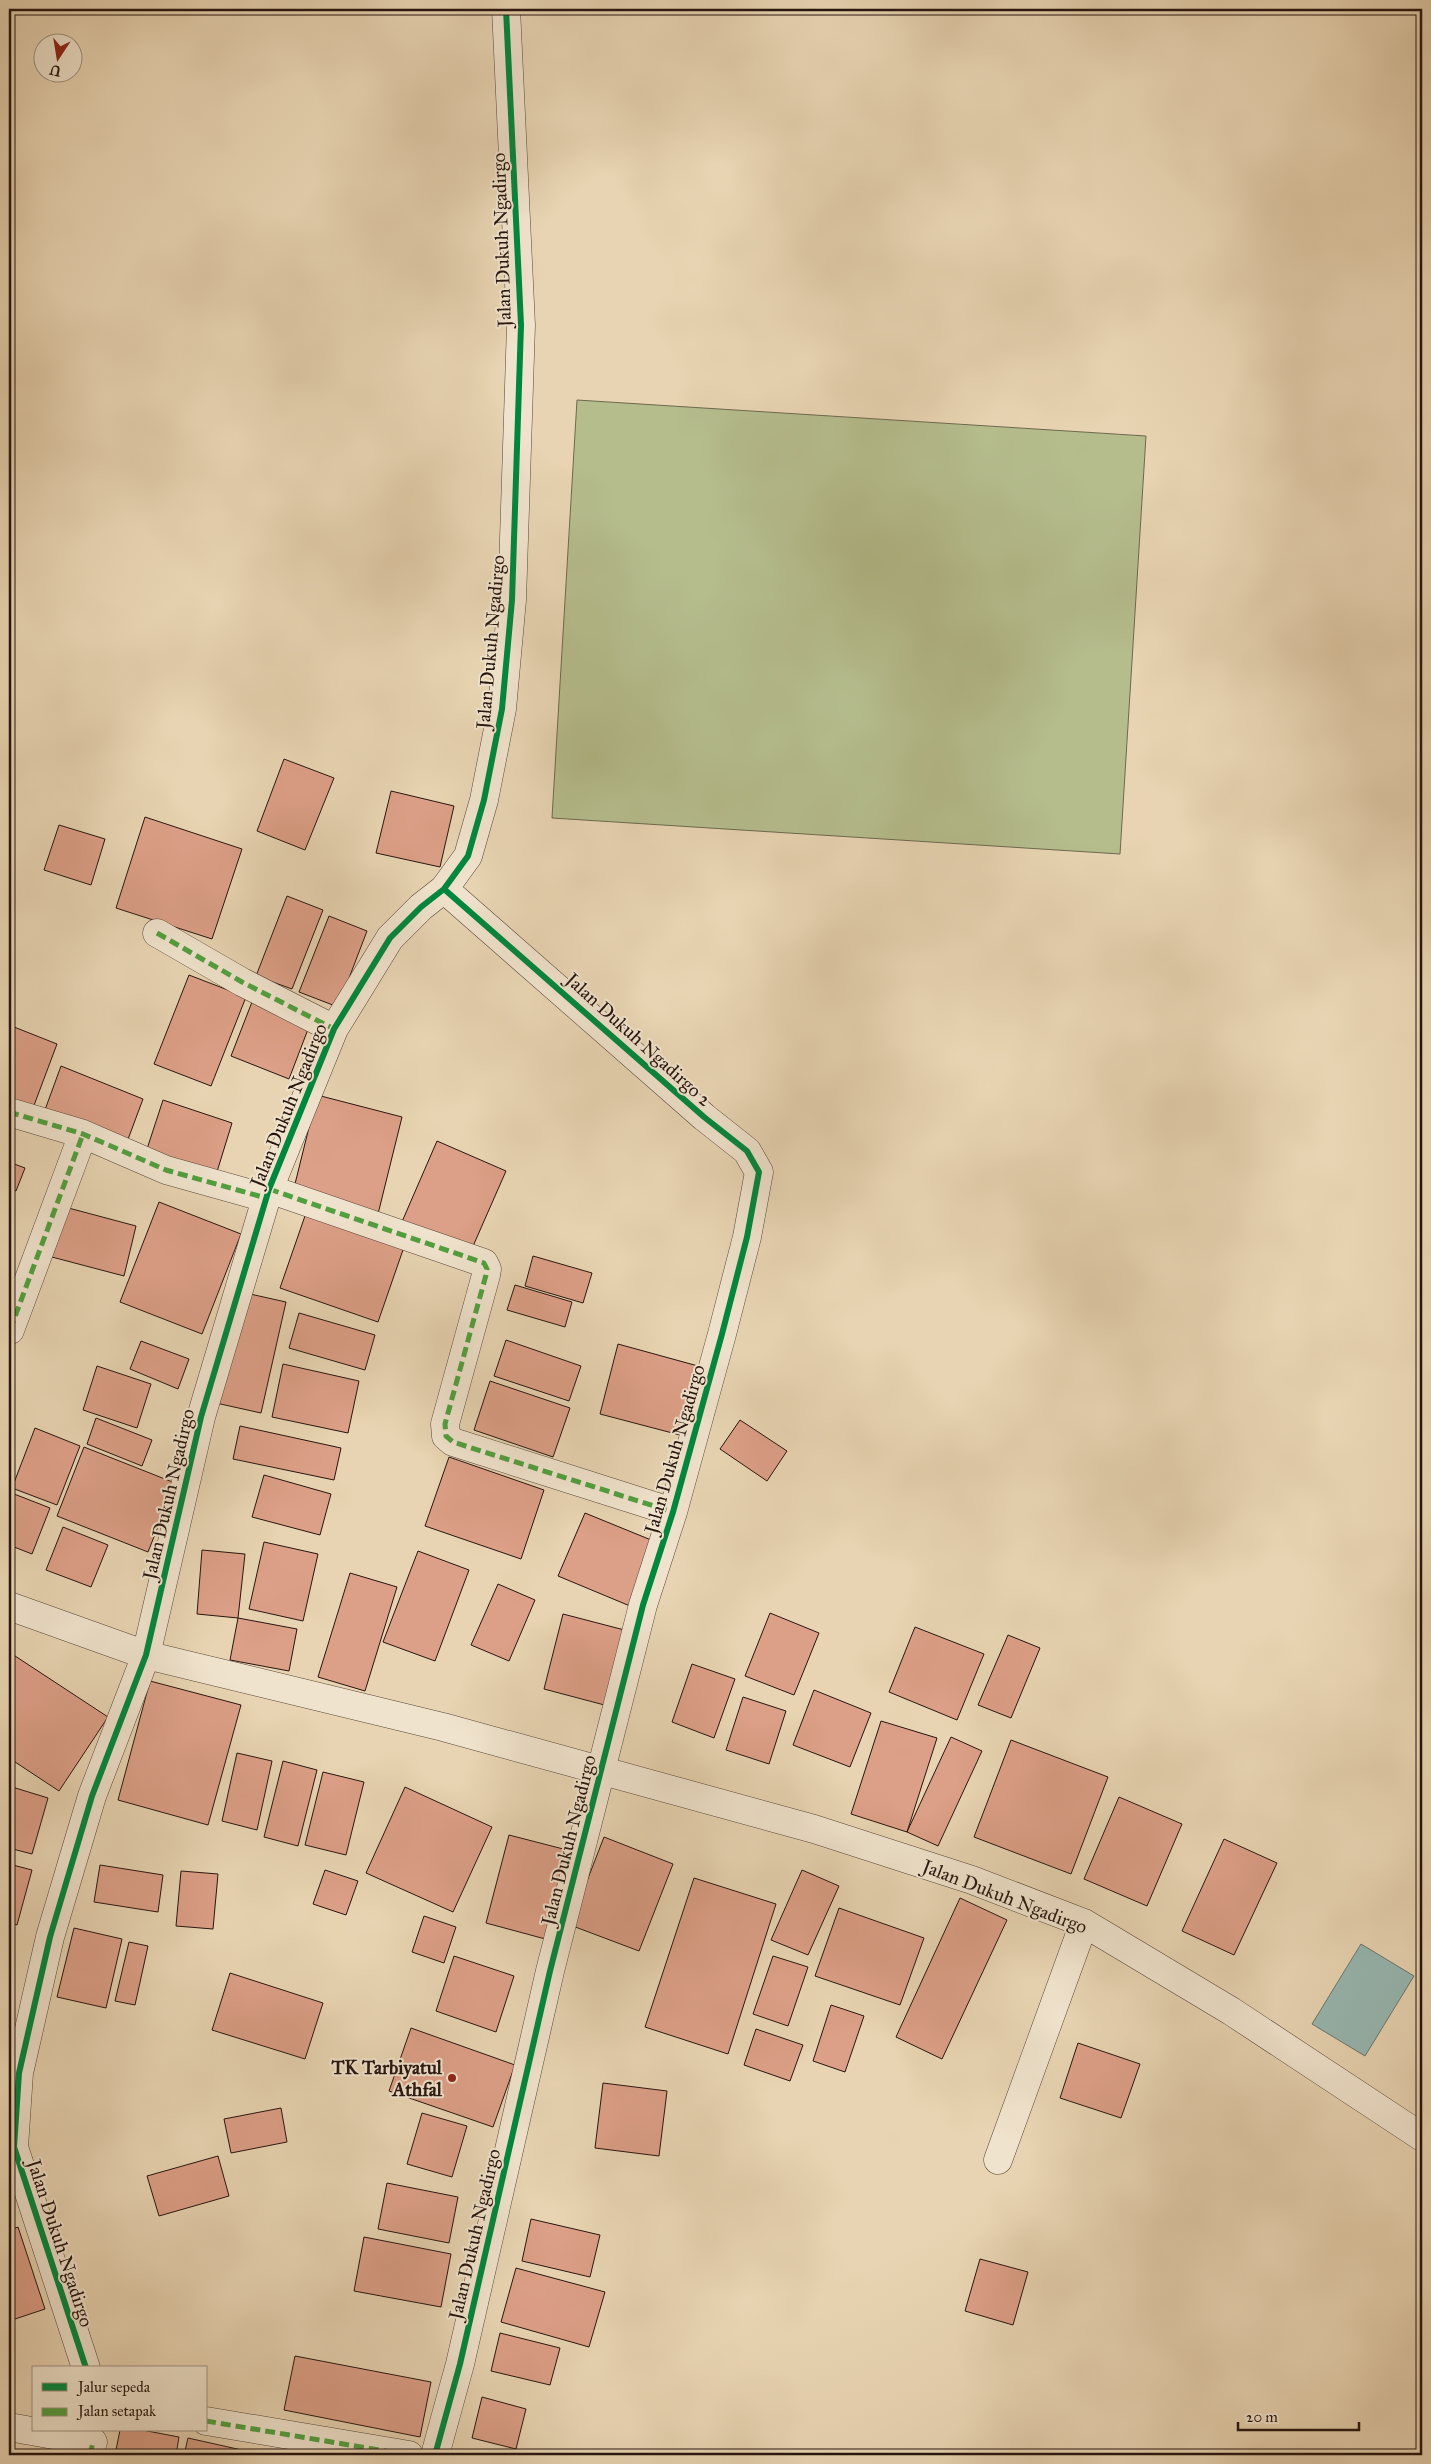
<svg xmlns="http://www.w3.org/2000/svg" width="1431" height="2464" font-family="'IM FELL Great Primer',serif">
  <rect width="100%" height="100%" fill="#e8d4b2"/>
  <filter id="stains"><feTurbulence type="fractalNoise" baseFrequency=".004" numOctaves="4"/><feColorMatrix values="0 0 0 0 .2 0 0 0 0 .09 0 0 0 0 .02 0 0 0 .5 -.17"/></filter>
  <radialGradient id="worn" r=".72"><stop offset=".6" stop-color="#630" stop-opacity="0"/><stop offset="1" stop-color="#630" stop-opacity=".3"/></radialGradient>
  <path fill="#b5bd8d" stroke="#6e694e" d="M577 400 1146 436 1120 854 552 818Z"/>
  <path fill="#98b7b1" stroke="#6b7670" d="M1361 1944 1414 1976 1365 2056 1312 2024Z"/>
  <path fill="#dc9f87" stroke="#27150f" d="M284 759 334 778 305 850 257 831Z
    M391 791 454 806 440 867 376 853Z
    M145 817 242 849 212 939 116 908Z
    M59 825 105 839 91 885 44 870Z
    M287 896 323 910 292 989 256 976Z
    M329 916 367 931 338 1007 299 992Z
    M189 975 246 997 211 1086 154 1064Z
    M252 1002 310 1024 289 1079 231 1056Z
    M9 1025 57 1044 33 1108 9 1098Z
    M61 1066 143 1099 124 1150 42 1118Z
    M317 1095 402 1117 378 1214 293 1192Z
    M163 1100 232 1123 216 1175 146 1152Z
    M437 1141 506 1171 470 1253 401 1224Z
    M9 1162 25 1168 16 1191 9 1188Z
    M159 1202 241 1234 202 1334 120 1302Z
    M61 1206 136 1226 124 1276 48 1256Z
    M306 1213 404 1247 378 1322 280 1288Z
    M533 1256 592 1273 583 1303 525 1286Z
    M515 1285 572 1302 565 1327 507 1310Z
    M241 1292 286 1302 261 1413 216 1403Z
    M299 1313 375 1335 365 1370 289 1348Z
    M506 1340 581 1366 569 1401 494 1376Z
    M141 1341 189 1359 178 1389 130 1369Z
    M618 1344 698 1366 680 1435 600 1414Z
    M283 1364 359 1381 348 1433 272 1417Z
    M97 1366 151 1384 137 1428 83 1410Z
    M490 1381 570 1408 553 1457 474 1430Z
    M96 1418 152 1440 142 1466 87 1444Z
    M740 1420 787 1451 767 1481 720 1449Z
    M240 1426 341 1448 334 1480 233 1459Z
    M35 1428 80 1446 57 1505 12 1488Z
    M84 1447 175 1483 148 1552 57 1516Z
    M449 1457 544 1490 521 1559 425 1526Z
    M264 1475 331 1494 320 1535 252 1517Z
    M9 1492 50 1508 32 1554 9 1545Z
    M585 1513 656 1542 630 1606 558 1576Z
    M63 1527 108 1545 91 1587 46 1570Z
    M264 1542 318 1554 303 1621 249 1609Z
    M202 1550 245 1554 238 1618 197 1614Z
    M418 1551 469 1570 435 1661 383 1642Z
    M350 1573 397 1587 365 1691 318 1677Z
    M498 1584 535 1600 509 1661 471 1645Z
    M770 1613 819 1633 794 1695 745 1676Z
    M563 1614 632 1632 612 1707 544 1689Z
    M238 1618 297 1629 289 1671 230 1660Z
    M915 1627 984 1654 957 1720 889 1692Z
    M1008 1635 1040 1648 1011 1718 978 1705Z
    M9 1652 108 1717 59 1791 9 1758Z
    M692 1664 735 1679 714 1738 672 1722Z
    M150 1681 241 1705 208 1825 118 1800Z
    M814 1690 871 1713 850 1767 793 1745Z
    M743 1697 786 1711 769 1764 726 1750Z
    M881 1721 937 1738 907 1832 851 1814Z
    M951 1737 982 1751 938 1846 907 1832Z
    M1011 1740 1108 1777 1071 1874 974 1837Z
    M237 1753 272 1761 257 1830 222 1821Z
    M283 1761 317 1770 298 1846 264 1837Z
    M323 1772 364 1782 346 1855 305 1845Z
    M9 1786 48 1798 32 1854 9 1848Z
    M405 1787 492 1827 453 1912 366 1873Z
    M1119 1797 1182 1824 1147 1906 1084 1879Z
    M509 1835 571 1851 549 1940 486 1923Z
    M604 1837 673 1864 639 1951 570 1925Z
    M1224 1839 1277 1863 1234 1955 1182 1931Z
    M9 1864 32 1870 17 1925 9 1922Z
    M100 1865 163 1875 158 1912 94 1902Z
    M325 1870 358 1881 346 1915 313 1904Z
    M802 1870 839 1886 808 1955 771 1940Z
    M181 1871 218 1874 213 1929 176 1926Z
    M694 1878 776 1904 728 2054 645 2027Z
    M960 1898 1007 1920 942 2059 896 2037Z
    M839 1908 924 1938 900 2005 815 1976Z
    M424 1916 456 1927 444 1963 412 1952Z
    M74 1928 122 1939 106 2008 57 1997Z
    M129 1942 148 1946 135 2005 115 2001Z
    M454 1956 514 1976 496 2032 436 2011Z
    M773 1956 808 1967 788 2026 753 2014Z
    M230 1973 323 2003 305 2059 212 2030Z
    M831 2005 864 2016 845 2072 813 2061Z
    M411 2028 515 2065 493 2127 389 2091Z
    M756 2029 803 2045 790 2081 744 2065Z
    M1078 2043 1140 2064 1121 2118 1060 2098Z
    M603 2083 667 2091 659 2156 595 2148Z
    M281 2108 287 2142 231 2153 224 2119Z
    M422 2113 467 2126 452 2177 407 2164Z
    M218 2156 229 2196 159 2216 147 2176Z
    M387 2183 458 2197 449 2243 378 2229Z
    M531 2219 600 2235 590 2277 522 2261Z
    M18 2227 45 2309 9 2321V2230Z
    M364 2237 451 2254 441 2307 354 2291Z
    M980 2259 1028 2272 1013 2325 965 2311Z
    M516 2268 605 2292 589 2347 501 2322Z
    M500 2333 560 2348 550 2385 491 2371Z
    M295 2356 431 2382 420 2437 284 2410Z
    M482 2397 526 2409 516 2449 472 2438Z
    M120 2430H142L179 2437 176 2455H115Z
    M188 2438 264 2455H184Z"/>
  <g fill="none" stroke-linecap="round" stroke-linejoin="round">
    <g stroke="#574538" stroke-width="29">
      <path id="minor" d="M157 933 242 982 334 1029
        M9 1112 83 1134 166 1170 266 1198
        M269 1189 484 1263 487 1269 486 1275 445 1424 446 1436 453 1442 673 1512
        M10 1330 83 1134
        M9 1606 146 1655 443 1727 814 1829 972 1880 1084 1923 1231 2011 1422 2137
        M998 2160 1084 1923
        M86 2368 14 2147 19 2073 50 1937 92 1796 146 1655 201 1417 269 1189 334 1029 390 938 421 907 444 889 468 856 484 800 502 709 512 600 521 325 506 9
        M206 2421 409 2455
        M9 2427 93 2442
        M435 2455 460 2364 550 1971 643 1605 673 1512 722 1334 747 1237 759 1172 747 1151 704 1117 444 889"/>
    </g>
    <use href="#minor" stroke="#f0e3cd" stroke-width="28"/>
    <path stroke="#51a03f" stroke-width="5" stroke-dasharray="10 5" stroke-linecap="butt" d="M157 933 242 982 334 1029
      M9 1112 83 1134 166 1170 266 1198
      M269 1189 484 1263 487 1269 486 1275 445 1424 446 1436 453 1442 673 1512
      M10 1330 83 1134
      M206 2421 409 2455
      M90 2455 93 2442"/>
    <g stroke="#f0e3cd" stroke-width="9">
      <path id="cycleway" d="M86 2368 14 2147 19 2073 50 1937 92 1796 146 1655 201 1417 269 1189 334 1029 390 938 421 907 444 889 468 856 484 800 502 709 512 600 521 325 506 9
        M435 2455 460 2364 550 1971 643 1605 673 1512 722 1334 747 1237 759 1172 747 1151 704 1117 444 889"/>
    </g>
    <use href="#cycleway" stroke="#00873e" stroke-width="6"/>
  </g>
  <circle fill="#8f2418" stroke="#f0e3cd" stroke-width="2" cx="452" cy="2078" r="5"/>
  <g text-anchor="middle" stroke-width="4" stroke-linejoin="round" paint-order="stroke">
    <g font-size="19" fill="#27150f" stroke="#f0e3cd">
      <text transform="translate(501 240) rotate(-92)" y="7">Jalan Dukuh Ngadirgo</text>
      <text transform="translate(490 642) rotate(-85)" y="7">Jalan Dukuh Ngadirgo</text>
      <text transform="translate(639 1039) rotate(42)" y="7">Jalan Dukuh Ngadirgo 2</text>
      <text transform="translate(288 1105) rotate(-68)" y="7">Jalan Dukuh Ngadirgo</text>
      <text transform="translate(674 1449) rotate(-74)" y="7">Jalan Dukuh Ngadirgo</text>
      <text transform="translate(168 1494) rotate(-77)" y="7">Jalan Dukuh Ngadirgo</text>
      <text transform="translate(568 1840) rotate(-76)" y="7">Jalan Dukuh Ngadirgo</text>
      <text transform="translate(1005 1896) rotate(21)" y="7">Jalan Dukuh Ngadirgo</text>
      <text transform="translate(474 2234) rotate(-77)" y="7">Jalan Dukuh Ngadirgo</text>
      <text transform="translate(61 2243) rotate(72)" y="7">Jalan Dukuh Ngadirgo</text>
    </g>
    <g font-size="19" font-weight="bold" fill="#27150f" stroke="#f0e3cd" text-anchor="end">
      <text x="442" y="2074">TK Tarbiyatul<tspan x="442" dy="22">Athfal</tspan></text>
    </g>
  </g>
  <rect width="1431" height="2464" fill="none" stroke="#e8d4b2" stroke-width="30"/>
  <rect x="10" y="10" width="1411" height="2444" fill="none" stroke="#27150f" stroke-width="2.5"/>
  <rect x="15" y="15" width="1401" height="2434" fill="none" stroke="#27150f"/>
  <rect x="32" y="2366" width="175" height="65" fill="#f0e3cd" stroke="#a09181"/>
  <rect x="42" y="2383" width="25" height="8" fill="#00873e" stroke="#a09181"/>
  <text x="78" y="2392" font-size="15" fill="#27150f">Jalur sepeda</text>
  <rect x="42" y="2408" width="25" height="8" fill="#51a03f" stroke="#a09181"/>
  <text x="78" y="2416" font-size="15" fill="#27150f">Jalan setapak</text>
  <g transform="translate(58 58) rotate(192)"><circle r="24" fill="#f0e3cd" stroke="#a09181"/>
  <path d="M0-4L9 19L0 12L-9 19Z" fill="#8f2418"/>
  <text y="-8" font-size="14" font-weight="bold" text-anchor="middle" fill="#27150f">U</text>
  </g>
  <path d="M1238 2422v8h121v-8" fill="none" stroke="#27150f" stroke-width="2.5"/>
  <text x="1246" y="2422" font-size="15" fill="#27150f" stroke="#f0e3cd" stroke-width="4" paint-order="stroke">20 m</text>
  <rect width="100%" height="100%" filter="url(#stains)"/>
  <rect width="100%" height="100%" fill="url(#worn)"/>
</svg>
